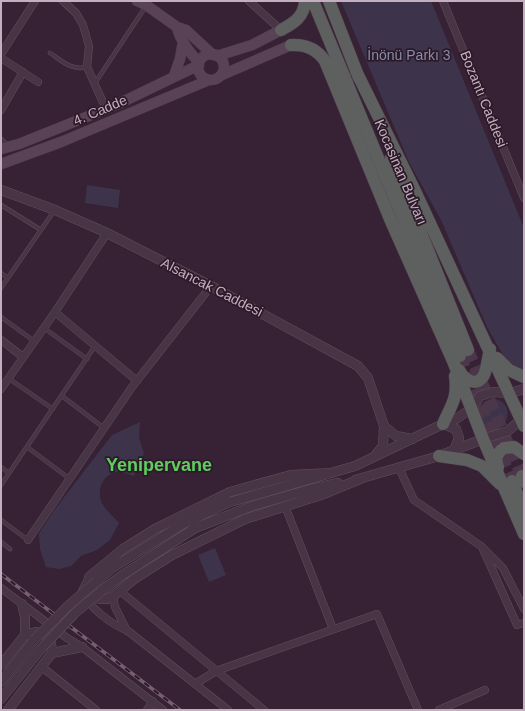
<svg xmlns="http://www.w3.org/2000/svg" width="525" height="711" font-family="Helvetica,sans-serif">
  <rect width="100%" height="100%" fill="#372134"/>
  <path fill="#3d344c" d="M341 1H431L524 228V372L507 362 487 327 441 220 409 162Z
    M87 185 120 190 118 208 85 203Z
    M491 399C518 398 509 439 485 428L478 409 481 404Z
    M140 422 139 438 144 453 134 476C130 475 126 473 122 472 106 470 96 487 101 501 104 509 113 516 119 523L110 540 97 550 81 556 71 566 59 569 46 567 40 549 39 534 41 530 55 509 112 435Z
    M215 548 226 575 209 582 198 555Z"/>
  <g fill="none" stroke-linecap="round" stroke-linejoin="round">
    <path stroke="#4c3649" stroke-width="12" stroke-dasharray="12 6" stroke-linecap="butt" d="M468 350 522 476
      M460 356 512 481"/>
    <g stroke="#624f5f" stroke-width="4.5">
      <path id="service" d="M50 53C62 61 71 71 87 67
        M95 83 146 6
        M1 205 41 230
        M1 273 8 278
        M1 288 54 211
        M1 317 34 341
        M44 328 87 359
        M8 378 53 409
        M62 396 104 428
        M27 447 70 479
        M1 467 9 473
        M1 485 95 346
        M1 520 28 540
        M1 542 10 549"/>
    </g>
    <g stroke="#624f5f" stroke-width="8">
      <path id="minor" d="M63 1 76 13 83 25 89 46 87 67 106 109
        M249 1 281 30
        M443 1 524 198
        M1 54 35 1
        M1 58 38 82
        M1 110 23 72
        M1 141 7 147
        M55 312 137 381
        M1 340 23 357
        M1 389 55 312 107 233
        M399 468 414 500 481 546 503 568 524 609
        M285 506 333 629
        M28 540 132 387 211 286
        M483 549 517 625 524 623
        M89 577 82 591C89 608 111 624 128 631L228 710
        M1 588 67 638 82 647 163 710
        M120 591 264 710
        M113 596 115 607 127 631
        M42 667 96 710
        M195 684 216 671 377 614 418 710
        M147 710 153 701
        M439 710 485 690"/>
    </g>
    <g stroke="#624f5f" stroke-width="10">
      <path id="tertiary" d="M1 190 55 210 107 233 211 286 358 366 368 378 384 426 383 446 374 457
        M443 424 456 429 459 438 454 450
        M384 426 396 436 412 439
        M332 473 291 475 230 492 155 529 123 549 89 577C89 588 92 591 99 599H107L113 596 134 579 172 555 245 519 321 495 360 479
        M355 480 439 456 483 439 508 431 524 417
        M96 582 112 568 183 524 227 503 355 466 443 424 456 419 472 408 480 396 493 392 510 393 524 389
        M105 588 121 576 195 528 252 506 311 489 338 483
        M25 635 36 632 46 635 51 644 52 653
        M1 665 25 635V617L22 604
        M1 682 34 640
        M1 699 40 650
        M8 710 52 653 82 647"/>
    </g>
    <g stroke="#513e4d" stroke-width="11">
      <path id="secondary" d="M137 1 146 5 177 27 186 30 213 55
        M177 27C180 41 190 52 199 63
        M198 67a13 13 0 1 1 26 0a13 13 0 1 1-26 0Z
        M217 56 252 45 281 30
        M222 75 291 45
        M174 76 180 59 183 42
        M1 149 19 144 116 105 199 65
        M1 164 61 142 209 80"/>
    </g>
    <g stroke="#4f3c4c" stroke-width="13">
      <path id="trunk" d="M313 1 460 356
        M329 1 359 78
        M281 30C294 23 304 17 305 1
        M291 45C306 44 317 49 325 61L390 219 453 361 483 439 524 534
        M356 71 415 191 524 426
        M391 158 468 350
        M497 358 509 370 524 377
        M459 370C464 380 477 388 484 375 487 368 488 357 490 349
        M443 424C452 404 458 398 455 376
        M439 456 467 460 482 466 500 484
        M498 467C495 459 496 453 504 448L514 447 524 454
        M522 476 524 482
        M512 481 524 511"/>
    </g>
    <use href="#service" stroke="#473445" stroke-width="3.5"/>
    <use href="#minor" stroke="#473445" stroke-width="7"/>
    <use href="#tertiary" stroke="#473445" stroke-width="9"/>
    <use href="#secondary" stroke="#5a4256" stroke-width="10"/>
    <use href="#trunk" stroke="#5d605e" stroke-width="12"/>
    <g stroke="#765d72" stroke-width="3.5">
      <path id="rail" d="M1 574 180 710"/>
    </g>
    <use href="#rail" stroke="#2c1a29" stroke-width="2" stroke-dasharray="6" stroke-linecap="butt"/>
    <g stroke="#624f5f" stroke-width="10" stroke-linecap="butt">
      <path id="tertiary-bridge" d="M34 640 69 605 96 582
        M40 650 75 613 105 588"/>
    </g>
    <use href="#tertiary-bridge" stroke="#473445" stroke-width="9"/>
  </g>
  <g text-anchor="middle" stroke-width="3.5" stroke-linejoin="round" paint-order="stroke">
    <g font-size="14" fill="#858da9" stroke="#2c1a29">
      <text x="409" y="60">İnönü Parkı 3</text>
    </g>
    <g font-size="14" fill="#c4afc0" stroke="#2c1a29">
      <text transform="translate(484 99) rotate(68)" y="5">Bozantı Caddesi</text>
      <text transform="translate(100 110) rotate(-23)" y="5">4. Cadde</text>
      <text transform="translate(401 172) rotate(67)" y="5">Kocasinan Bulvarı</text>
      <text transform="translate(212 287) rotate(27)" y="5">Alsancak Caddesi</text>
    </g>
    <g font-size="18" font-weight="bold" fill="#5ecf5e" stroke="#2c1a29">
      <text x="159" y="471">Yenipervane</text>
    </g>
  </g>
  <rect width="525" height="711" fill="none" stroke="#c4afc0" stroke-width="4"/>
</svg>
